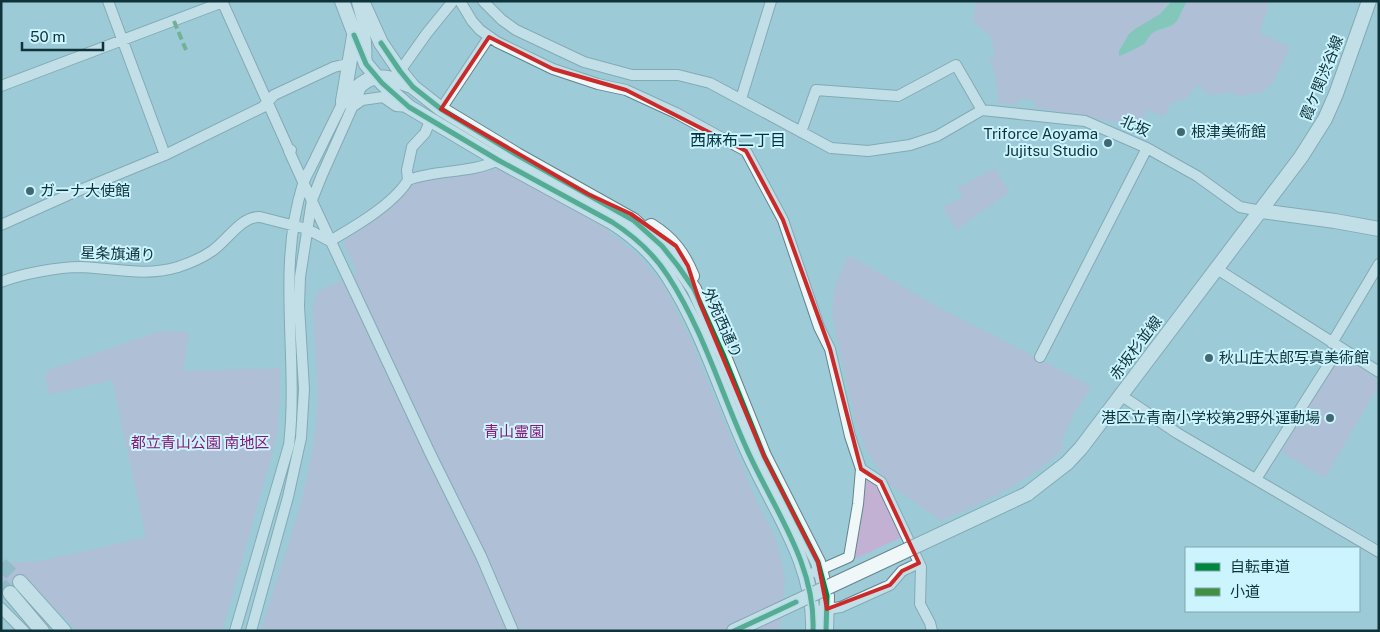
<svg xmlns="http://www.w3.org/2000/svg" width="1380" height="632" font-family="'Public Sans','Noto Sans JP',sans-serif">
  <rect width="100%" height="100%" fill="#9dcbd7"/>
  <path fill="#c3b1d4" d="M976 1H1172C1169 5 1166 10 1161 13 1146 25 1119 33 1120 56L1134 48 1140 47 1152 33 1168 27 1176 21 1184 6 1188 1H1270L1260 33 1290 47 1272 85 1260 93 1240 96 1228 92 1214 95 1208 94 1197 85 1188 97 1171 103 1164 117 1148 109 1141 120 1115 122 1034 107V100L1019 99 1018 105 998 103 995 72 989 59 995 56 991 37 973 21Z
    M995 168 1009 192 956 230 943 207 963 197 957 188Z
    M500 169 564 203 609 230V233L636 253 656 276 666 290 690 339 757 502 775 537 781 558 785 578 780 631H261C279 568 305 505 314 440 321 397 315 351 313 307L317 292 357 273 343 242 399 199 414 183 474 170 482 172Z
    M847 257 854 258 934 305 1091 386 1073 415 1060 445 1065 447C1026 484 989 499 941 521L886 482 866 450 856 424 832 317 834 290 838 278Z
    M168 331 189 332 183 371 280 368V400L276 439 222 631H77L23 575 1 590V563L41 561 146 537 112 380 49 395 45 377 49 370 157 332Z
    M1339 354 1379 380V385L1325 478 1281 452Z
    M868 479 876 484 880 490 902 537 852 560 862 483Z"/>
  <path fill="#64c499" d="M1172 1H1188C1182 7 1181 16 1176 22 1170 28 1161 28 1154 32 1149 35 1148 40 1144 44 1141 46 1121 56 1119 56V51L1129 34 1135 29 1160 14Z"/>
  <g fill="none" stroke-linecap="round" stroke-linejoin="round">
    <path stroke="#80adb8" stroke-width="14" stroke-dasharray="14 7" stroke-linecap="butt" d="M1 564 20 582
      M1 585 10 593"/>
    <g stroke="#62848c" stroke-width="12">
      <path id="minor" d="M108 1 165 155
        M222 1 289 150H291L289 151 304 184 430 453 481 556 513 631
        M460 1 472 21 480 30 497 42 553 69 598 84 626 90 676 113 746 151 783 220 819 327 830 349 850 436 861 469 858 504 849 557 815 572
        M483 1 502 20 516 30 584 62 632 75H678L710 83 831 148 868 151 910 145 937 136 982 110
        M357 2C363 23 368 40 366 61
        M400 71 427 33 453 1
        M1 86 223 2
        M741 99 771 1
        M355 105 362 100 383 97 396 106 409 107
        M441 109 489 37
        M982 110 1085 121 1147 148 1197 176 1240 207 1261 211
        M801 132 816 90 898 96 956 65 982 110
        M408 180 407 170 412 147 425 133 430 121
        M1 225 68 195 165 155 263 107 274 95 334 67 347 64 349 57
        M330 241C354 227 394 204 408 180 437 169 471 174 498 160
        M1217 269 1379 372
        M1 282C20 274 59 267 80 267 113 268 145 277 178 267 190 263 202 258 212 251 228 240 241 216 260 217L307 229 330 241
        M1332 343 1379 264
        M1040 357 1147 148
        M1119 396 1128 400 1177 433 1379 552
        M861 469 881 482 921 567 920 604 930 623 932 631
        M1256 479 1339 348
        M1 608 24 631
        M822 610 841 607 890 585 902 571 919 563
        M235 631 289 445C299 358 276 269 303 184 306 175 312 166 316 157 325 139 334 120 343 102
        M251 631 288 497 301 438 304 389 299 306 300 277 312 200 322 175 363 83"/>
    </g>
    <g stroke="#62848c" stroke-width="16">
      <path id="major" d="M342 1 366 64 382 83 409 107 498 160 612 222C634 236 654 254 668 276 702 328 720 389 745 445 771 506 816 562 813 631
        M362 1 381 43 400 71 413 87 441 109 517 155 633 220 662 246 678 266 694 289 723 354 764 456 818 562 827 596 826 631
        M343 101 354 36
        M343 102C365 77 376 70 408 85
        M1261 211 1335 221 1379 229
        M651 226C672 239 683 254 692 276
        M1027 494 1067 463 1081 448 1301 157 1325 119 1336 94 1369 1
        M20 582 64 631
        M10 593 42 631
        M734 631 796 602"/>
    </g>
    <use href="#minor" stroke="#f0f7f9" stroke-width="10"/>
    <use href="#major" stroke="#f0f7f9" stroke-width="14"/>
    <g stroke="#62848c" stroke-width="16" stroke-linecap="butt">
      <path id="major-bridge" d="M796 602 1027 494"/>
    </g>
    <use href="#major-bridge" stroke="#f0f7f9" stroke-width="14"/>
    <path stroke="#429143" stroke-width="4" stroke-dasharray="8 4" stroke-linecap="butt" d="M174 21 186 50"/>
    <g stroke="#ccf4fe" stroke-width="8">
      <path id="cycleway" d="M354 35 366 64 382 83 409 107 498 160 612 222C634 236 654 254 668 276 702 328 720 389 745 445 771 506 816 562 813 631
        M381 43 400 71 413 87 441 109 517 155 633 220 662 246 678 266 694 289 723 354 764 456 818 562 827 596 826 631
        M734 631 796 602"/>
    </g>
    <use href="#cycleway" stroke="#00873e" stroke-width="5"/>
  </g>
  <path d="M0 0H1380V632H0ZM489 37 553 69 626 90 746 151 783 220 830 349 861 469 881 482 919 563 902 571 890 585 827 609 818 562 764 456 700 303 688 266 676 246 631 214 588 194 441 109Z" fill="#9dcbd7" fill-opacity=".55" fill-rule="evenodd"/>
  <path fill="none" stroke="#cc2929" stroke-width="4" stroke-linejoin="round" d="M489 37 553 69 626 90 746 151 783 220 830 349 861 469 881 482 919 563 902 571 890 585 827 609 818 562 764 456 700 303 688 266 676 246 631 214 588 194 441 109Z"/>
  <g fill="#406872" stroke="#ccf4fe" stroke-width="2">
    <circle cx="1181" cy="132" r="5"/>
    <circle cx="1108" cy="143" r="5"/>
    <circle cx="30" cy="191" r="5"/>
    <circle cx="1209" cy="358" r="5"/>
    <circle cx="1330" cy="418" r="5"/>
  </g>
  <g text-anchor="middle" stroke-width="4" stroke-linejoin="round" paint-order="stroke">
    <g font-size="15" fill="#0e333b" stroke="#ccf4fe">
      <text transform="translate(1322 78) rotate(-68)" y="5">霞ケ関渋谷線</text>
      <text transform="translate(1135 126) rotate(24)" y="5">北坂</text>
      <text transform="translate(118 254) rotate(2)" y="5">星条旗通り</text>
      <text transform="translate(722 323) rotate(66)" y="5">外苑西通り</text>
      <text transform="translate(1136 348) rotate(-53)" y="5">赤坂杉並線</text>
    </g>
    <g font-size="15" fill="#0e333b" stroke="#ccf4fe" text-anchor="start">
      <text x="1191" y="137">根津美術館</text>
      <text x="1098" y="139" text-anchor="end">Triforce Aoyama<tspan x="1098" dy="17">Jujitsu Studio</tspan></text>
      <text x="40" y="196">ガーナ大使館</text>
      <text x="1219" y="363">秋山庄太郎写真美術館</text>
      <text x="1320" y="423" text-anchor="end">港区立青南小学校第2野外運動場</text>
    </g>
    <g font-size="15" fill="#871976" stroke="#ccf4fe">
      <text x="514" y="437">青山霊園</text>
      <text x="200" y="448">都立青山公園 南地区</text>
    </g>
    <g font-size="16" fill="#00333d" stroke="#ccf4fe">
      <text x="738" y="146">西麻布二丁目</text>
    </g>
  </g>
  <rect width="1380" height="632" fill="none" stroke="#0e333b" stroke-width="5"/>
  <rect x="1185" y="547" width="175" height="65" fill="#ccf4fe" stroke="#80a7b0"/>
  <rect x="1195" y="563" width="25" height="8" fill="#00873e" stroke="#80a7b0"/>
  <text x="1230" y="572" font-size="15" fill="#0e333b">自転車道</text>
  <rect x="1195" y="588" width="25" height="8" fill="#429143" stroke="#80a7b0"/>
  <text x="1230" y="597" font-size="15" fill="#0e333b">小道</text>
  <path d="M22 42v8h81v-8" fill="none" stroke="#0e333b" stroke-width="2.5"/>
  <text x="30" y="42" font-size="15" fill="#0e333b" stroke="#ccf4fe" stroke-width="4" paint-order="stroke">50 m</text>
</svg>
